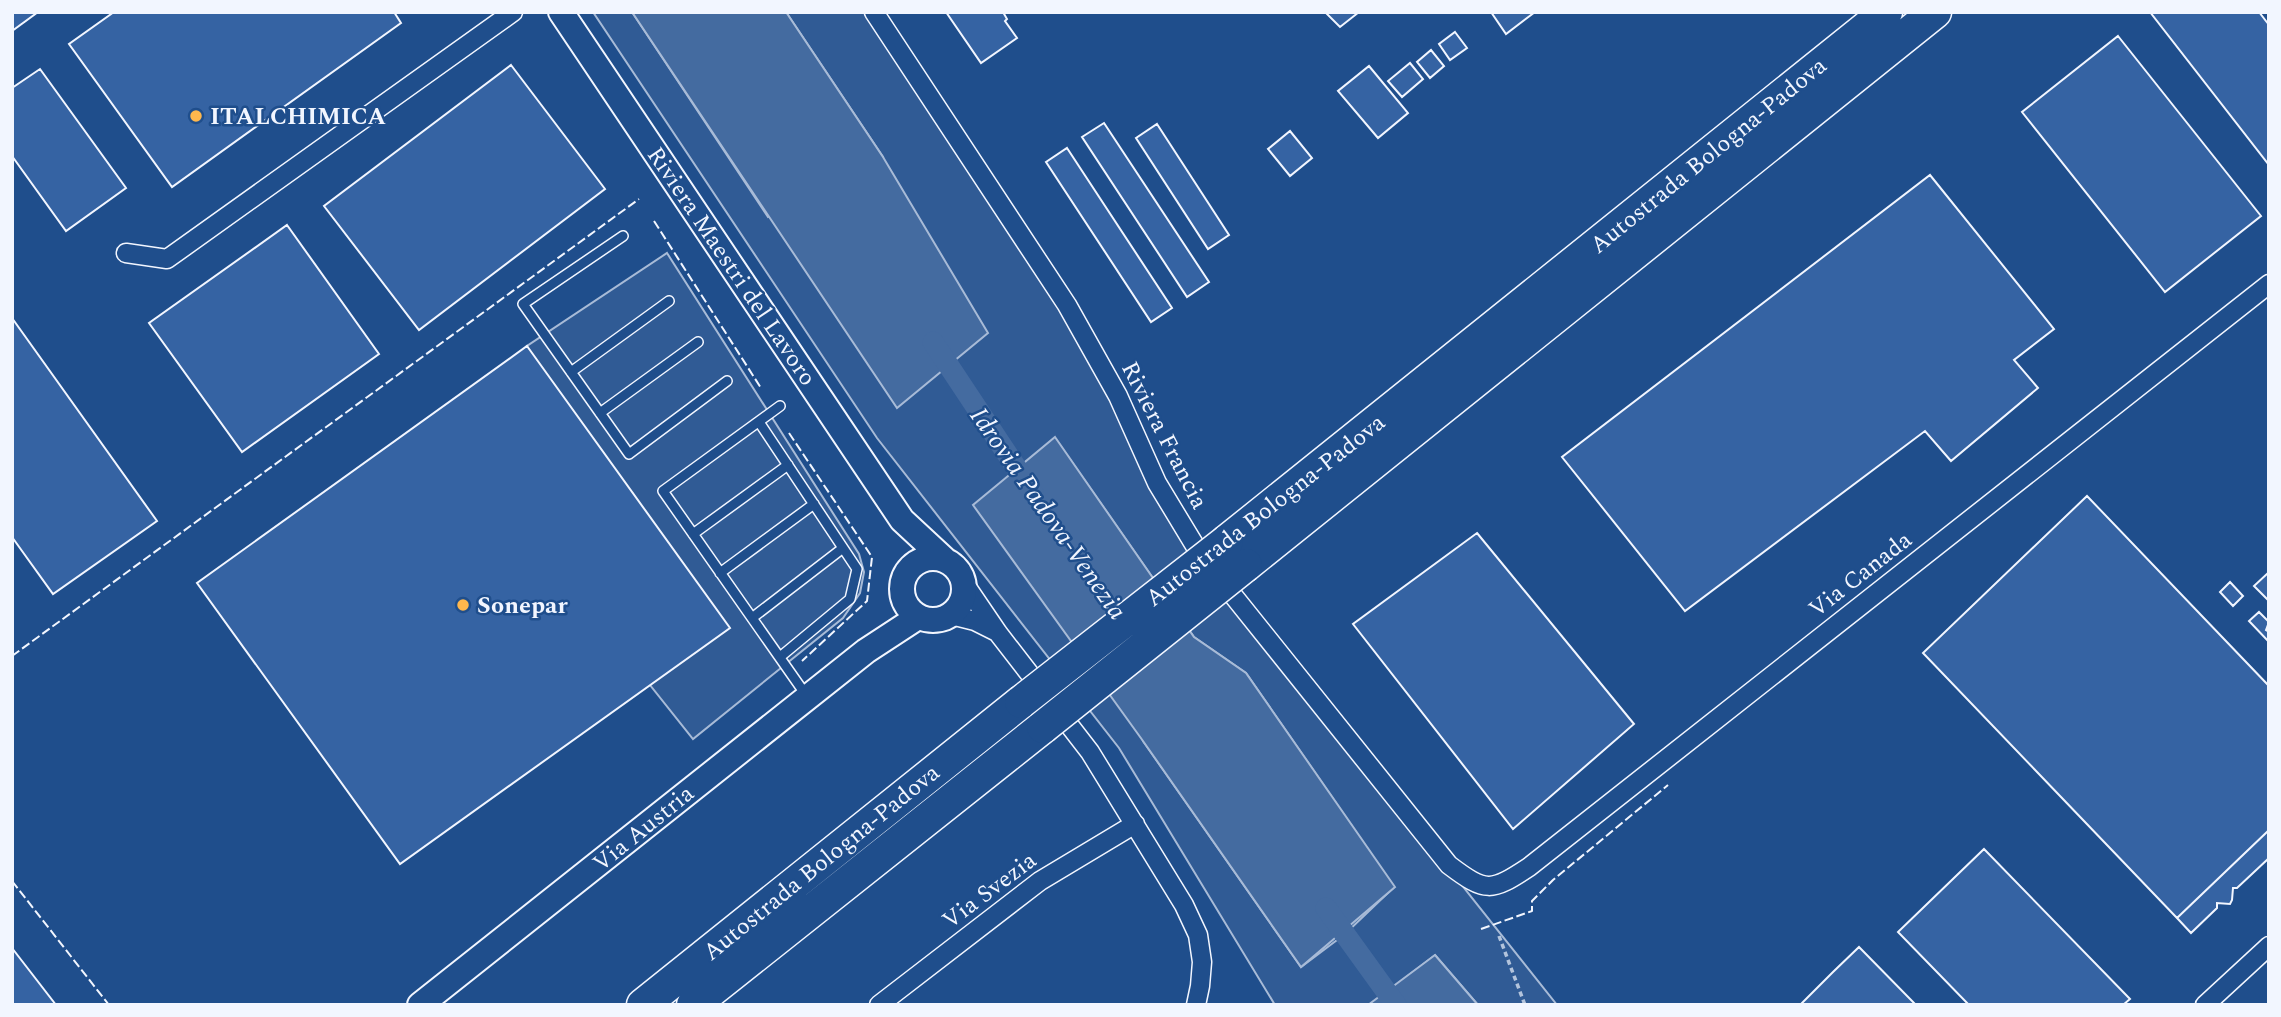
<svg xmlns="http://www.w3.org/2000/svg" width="2281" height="1017" font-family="Spectral,serif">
  <rect width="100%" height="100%" fill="#1f4e8c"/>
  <path fill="#305b95" stroke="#a8bbd7" stroke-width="2" fill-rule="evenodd" d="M593 12H632L768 217 883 157 786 12H873L1067 305 1157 483 1256 626 1557 1005H1478L1435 955 1370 1005H1275L1119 748 877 438ZM1055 438 1194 637 1246 673 1394 887 1345 934 1301 967 1143 741Z
    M667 253 859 554 864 572 860 593 843 618 693 739 650 685 527 346Z"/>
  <path fill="#446ba0" stroke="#a8bbd7" stroke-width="2" d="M632 12H786L883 157 988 333 897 408Z
    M1055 437 1194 637 1246 673 1395 887 1301 967 1143 741 973 505Z
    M1435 955 1478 1005H1368Z"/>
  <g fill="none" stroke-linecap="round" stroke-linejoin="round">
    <path stroke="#446ba0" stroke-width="21" d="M933 342 1033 493
      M1326 908 1396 1005"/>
  </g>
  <path fill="#3563a3" stroke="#f2f6ff" stroke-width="2" d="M12 12H38L12 31Z
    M114 12H394L401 23 172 187 69 44Z
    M946 12H1003L1007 19 1005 21 1017 38 981 63Z
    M1325 12H1359L1340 27Z
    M1491 12H1535L1506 34Z
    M2150 12H2259L2269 25V165Z
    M1455 32 1467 48 1450 60 1439 44Z
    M2118 36 2261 216 2165 292 2022 112Z
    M1431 50 1444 66 1430 78 1417 62Z
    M1410 63 1423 79 1402 97 1388 81Z
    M511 65 605 189 419 330 324 206Z
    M1369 66 1408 113 1378 138 1338 91Z
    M40 69 126 188 66 231 12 156V88Z
    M1104 123 1209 282 1187 297 1082 137Z
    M1157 124 1229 235 1208 249 1136 138Z
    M1290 131 1312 158 1290 176 1268 149Z
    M1067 148 1172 308 1151 322 1046 162Z
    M1930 175 2054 329 2014 360 2038 388 1951 461 1925 431 1685 611 1562 457Z
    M287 225 379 354 242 452 149 323Z
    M12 318 157 521 53 594 12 537Z
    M527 346 730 628 400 864 197 583Z
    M2087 496 2269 686V830L2177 918 1923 653Z
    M1477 533 1634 724 1513 829 1353 624Z
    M2269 572V601L2254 586Z
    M2230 582 2243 596 2233 606 2220 592Z
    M2259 612 2269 622 2266 630 2269 632V642L2249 621Z
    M2269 830V858L2237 888H2233L2232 900 2230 904 2217 903V908L2191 933 2177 918Z
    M1984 849 2130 999 2123 1005H1969L1898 932Z
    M1859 947 1916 1005H1800L1833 972Z
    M12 948 56 1005H12Z"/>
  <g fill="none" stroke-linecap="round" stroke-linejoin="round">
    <g stroke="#f2f6ff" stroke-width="12">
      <path id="lane" d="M623 236 523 304 629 454 727 381
        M571 372 669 301
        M780 406 663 491 806 695
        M600 413 698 342
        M759 422 857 569 850 599 780 657
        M693 534 788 465
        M720 573 814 504
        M752 618 843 548"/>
    </g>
    <g stroke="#f2f6ff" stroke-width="21">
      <path id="street" d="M874 12 1067 305 1118 396 1157 483 1200 554 1449 865C1486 893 1491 892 1529 867L2269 284
        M126 253 167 259 513 12
        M964 583 998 633 1090 752 1184 905 1198 935 1202 962 1200 986 1196 1005
        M951 615 975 621 995 631
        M879 1005 1040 881 1135 824
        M2205 1005 2269 946"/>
    </g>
    <g stroke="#f2f6ff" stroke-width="28">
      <path id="secondary" d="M561 12 902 520 944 559
        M902 589a31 31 0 1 1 62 0a31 31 0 1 1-62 0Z
        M420 1005 866 651 918 617"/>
    </g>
    <g stroke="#f2f6ff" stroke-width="35">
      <path id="highway" d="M1227 541 1886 12
        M1246 565 1935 12
        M643 1005 1021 702
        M693 1005 1043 727"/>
    </g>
    <path stroke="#b3c4dc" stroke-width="3.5" stroke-dasharray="5 3.5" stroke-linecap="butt" d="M1499 936 1525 1005"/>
    <use href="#lane" stroke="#1f4e8c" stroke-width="9"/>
    <use href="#street" stroke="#1f4e8c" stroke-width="18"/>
    <use href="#secondary" stroke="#1f4e8c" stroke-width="24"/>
    <use href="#highway" stroke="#1f4e8c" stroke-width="32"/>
    <g stroke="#f2f6ff" stroke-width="35" stroke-linecap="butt">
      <path id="highway-bridge" d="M1021 702 1227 541
        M1043 727 1246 565"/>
    </g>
    <use href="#highway-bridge" stroke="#1f4e8c" stroke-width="32"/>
    <path stroke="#f2f6ff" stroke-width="2" stroke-dasharray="9 3.5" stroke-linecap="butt" d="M654 221 761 388
      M789 433 872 557 867 601 802 661
      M12 656 639 199
      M12 881 109 1005
      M1481 929 1532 911V901L1553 880 1668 785"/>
  </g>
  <g fill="#ffb74d" stroke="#1f4e8c" stroke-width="2.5">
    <circle cx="196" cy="116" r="7"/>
    <circle cx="463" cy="605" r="7"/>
  </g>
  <g text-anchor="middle" stroke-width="5" stroke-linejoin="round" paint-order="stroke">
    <g font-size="24" font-weight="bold" fill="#f2f6ff" stroke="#1f4e8c" text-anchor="start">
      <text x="210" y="124">ITALCHIMICA</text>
      <text x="477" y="613">Sonepar</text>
    </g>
    <g font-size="24" fill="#f2f6ff" stroke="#1f4e8c">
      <text transform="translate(1708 155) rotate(-39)" y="8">Autostrada Bologna-Padova</text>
      <text transform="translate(732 266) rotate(56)" y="8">Riviera Maestri del Lavoro</text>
      <text transform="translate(1165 435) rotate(63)" y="8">Riviera Francia</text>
      <text transform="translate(1265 510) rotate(-38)" y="8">Autostrada Bologna-Padova</text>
      <text transform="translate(1860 574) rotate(-38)" y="8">Via Canada</text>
      <text transform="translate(643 828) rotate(-39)" y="8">Via Austria</text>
      <text transform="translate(821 862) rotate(-39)" y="8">Autostrada Bologna-Padova</text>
      <text transform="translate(989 890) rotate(-37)" y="8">Via Svezia</text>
    </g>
    <g font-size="26" font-style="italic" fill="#f2f6ff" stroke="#1f4e8c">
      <text transform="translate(1049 513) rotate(55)" y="9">Idrovia Padova-Venezia</text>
    </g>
  </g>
  <rect width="2281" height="1017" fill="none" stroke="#f2f6ff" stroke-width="28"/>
</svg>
